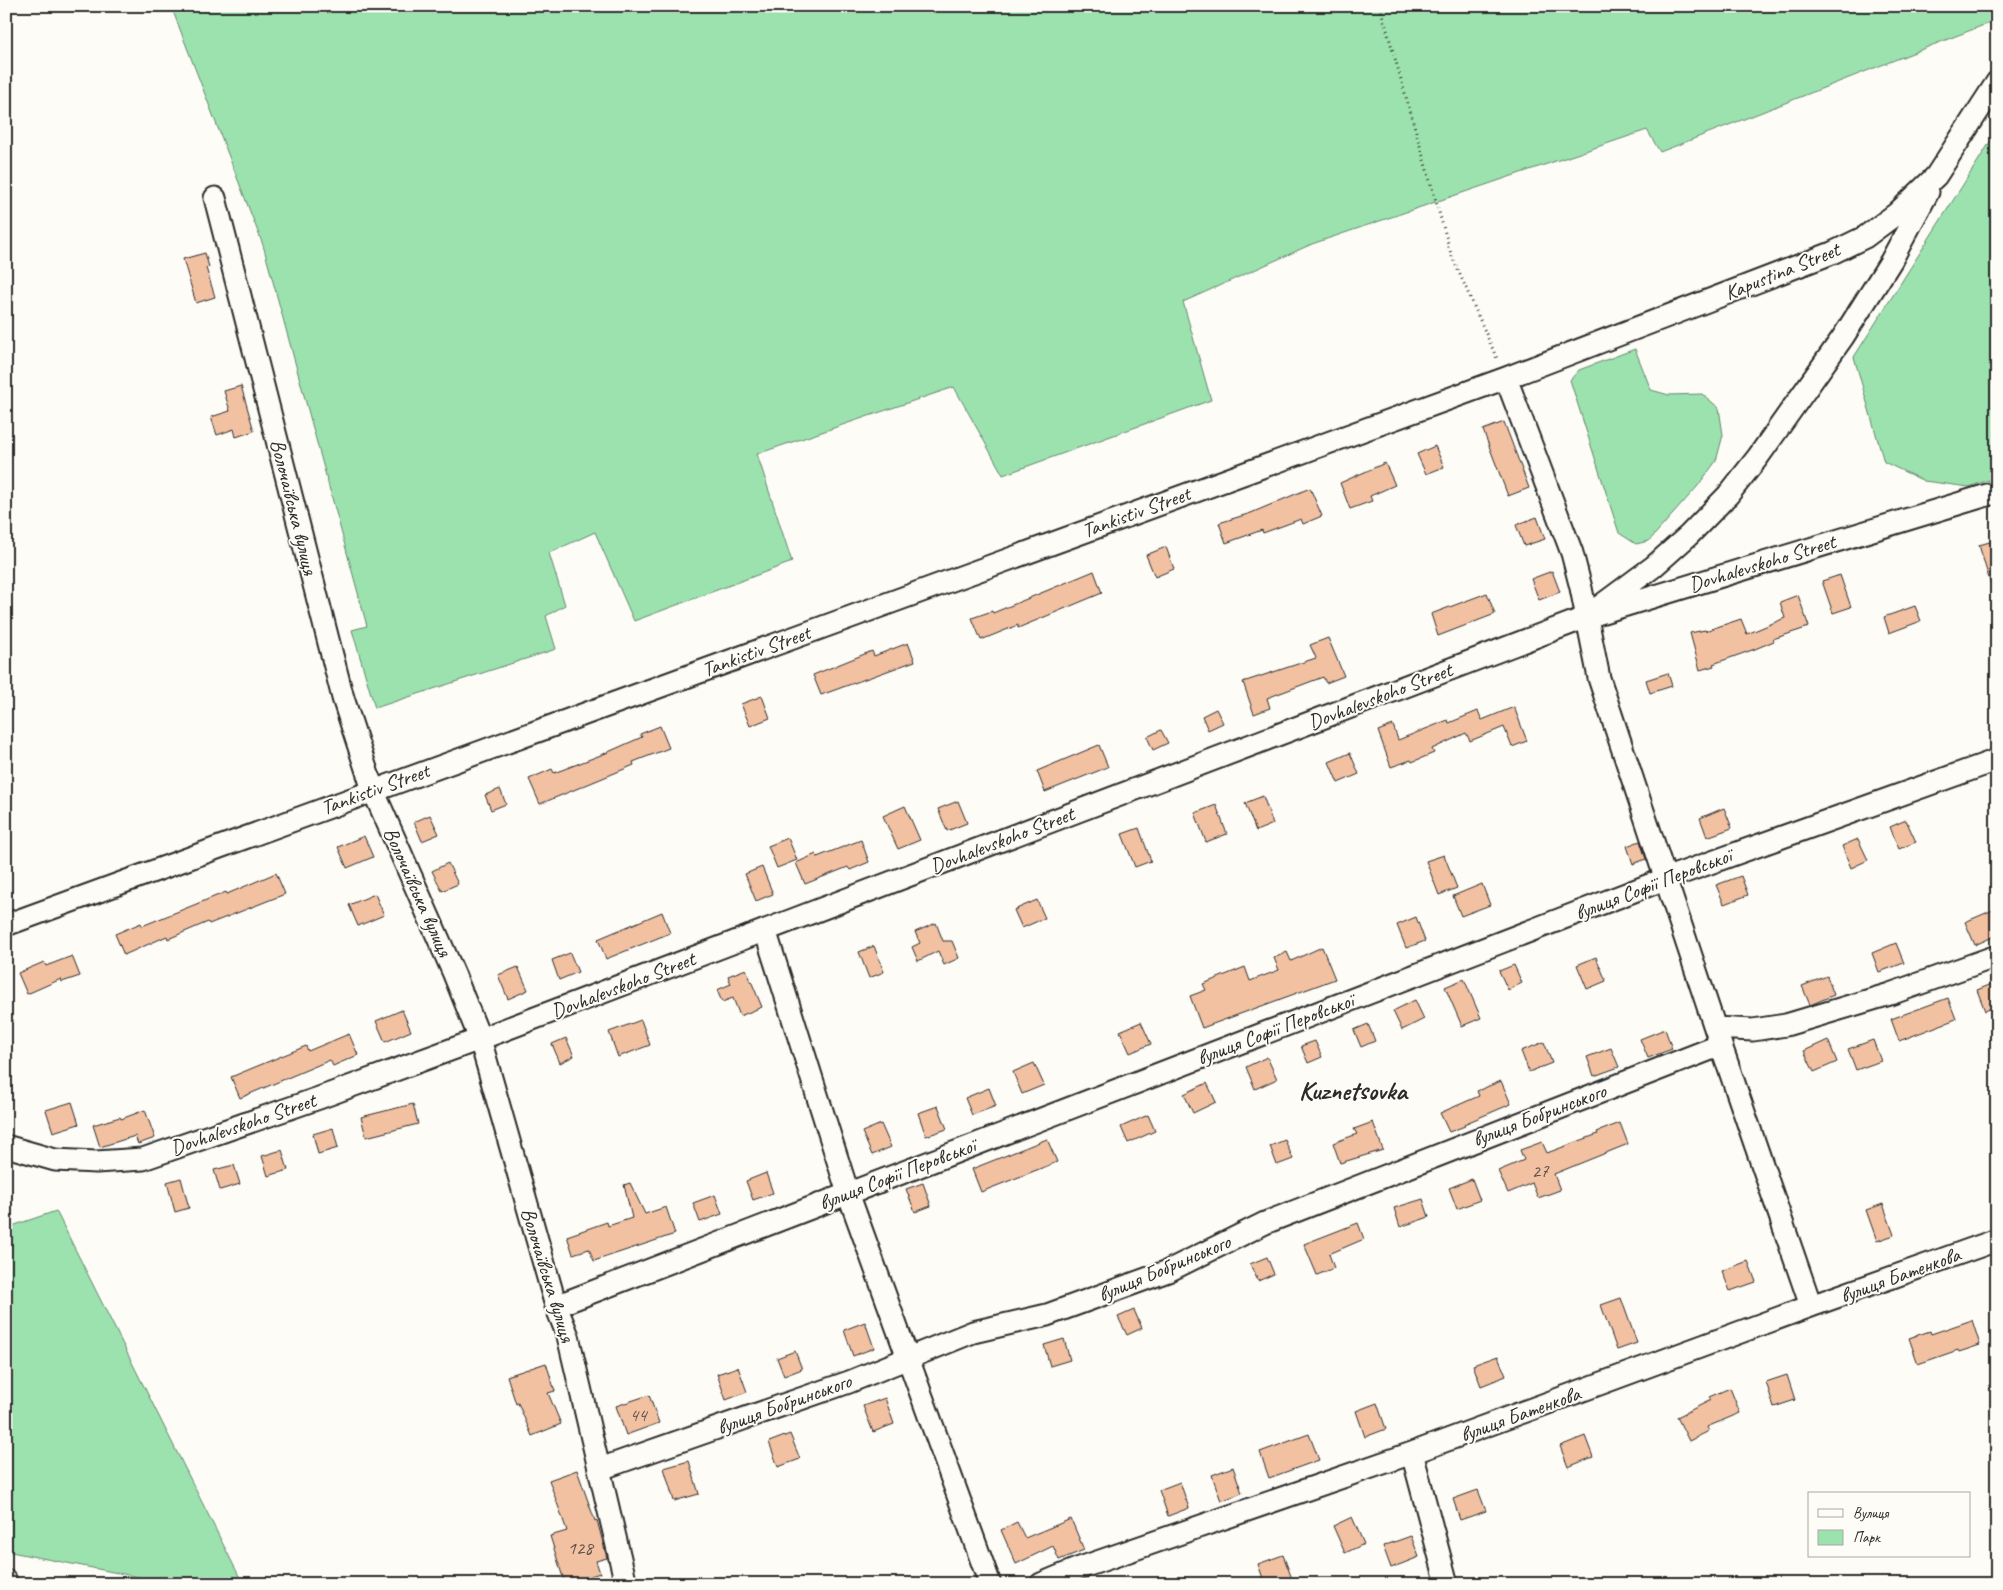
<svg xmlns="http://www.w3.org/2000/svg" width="2003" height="1590" font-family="Caveat,sans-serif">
  <rect width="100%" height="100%" fill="#fdfcf7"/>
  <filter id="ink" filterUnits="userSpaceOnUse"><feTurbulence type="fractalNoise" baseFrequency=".02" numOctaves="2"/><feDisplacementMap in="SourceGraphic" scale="10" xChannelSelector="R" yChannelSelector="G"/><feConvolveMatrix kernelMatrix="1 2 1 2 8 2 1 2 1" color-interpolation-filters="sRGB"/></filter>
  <g filter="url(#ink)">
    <path fill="#9ce2ae" stroke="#64866c" d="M171 6H1997V10L1989 23 1660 152 1647 130 1312 244 1183 302 1211 400 1003 475 954 387 757 454 792 562 634 621 595 532 549 553 565 605 546 616 556 649 375 708 352 630 367 626 263 245Z
      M1997 131V477L1969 487 1924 481 1884 462 1854 357Z
      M1635 349 1651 390 1669 395 1702 394 1719 408 1723 435 1716 461 1697 487 1649 541 1636 544 1619 533 1570 380 1579 370Z
      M56 1211 243 1584H174L6 1551V1228Z"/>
    <path fill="#f2c1a2" stroke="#2b2b2b" d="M205 253 209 267 206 268 215 297 196 303 183 259Z
      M241 386 254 431 236 437 234 429 217 435 211 417 230 411 224 391Z
      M1504 422 1529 488 1508 496 1483 430Z
      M1435 446 1444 467 1426 474 1417 454Z
      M1385 463 1395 485 1370 496 1372 501 1350 509 1340 483Z
      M1310 488 1322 516 1303 524 1301 519 1263 533 1262 530 1226 543 1219 523 1251 513Z
      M1537 517 1545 539 1524 546 1516 525Z
      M1997 540V592H1993L1979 545Z
      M1166 547 1174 569 1155 577 1146 555Z
      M1094 571 1102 593 1018 628V625L981 640 972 618 992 611 993 613Z
      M1552 571 1560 592 1539 600 1531 579Z
      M1840 575 1851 607 1833 613 1822 581Z
      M1487 593 1495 614 1438 636 1431 614Z
      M1798 595 1809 627 1773 639 1774 641 1755 649 1713 664 1714 666 1700 670 1690 633 1705 630V631L1741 619 1747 634 1785 618 1780 602Z
      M1915 606 1921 621 1889 633 1884 617Z
      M1328 638 1344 676 1326 683 1323 677 1267 698 1270 708 1254 714 1243 682 1316 658 1310 645Z
      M908 643 915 661 821 695 813 675 872 651 874 656Z
      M1668 673 1672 686 1650 693 1646 680Z
      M762 696 770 718 750 726 741 704Z
      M1514 707 1527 741 1512 747 1504 727 1470 741 1466 733 1432 749 1434 753 1412 762 1411 760 1391 767 1378 731 1393 725 1398 740 1448 720 1449 723 1478 711 1482 720Z
      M1216 709 1223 723 1208 730 1202 716Z
      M660 726 669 748 633 762 634 765 540 804 529 779 552 769 554 773 606 753 642 737 640 734Z
      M1161 730 1168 743 1153 750 1147 737Z
      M1099 745 1108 767 1045 792 1037 771Z
      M1350 753 1359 774 1338 783 1329 762Z
      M500 789 506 804 491 810 485 795Z
      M1263 796 1273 824 1256 831 1245 803Z
      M958 801 967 823 947 831 938 809Z
      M1216 805 1227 834 1206 842 1195 813Z
      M905 806 920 840 898 849 883 816Z
      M1724 808 1732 828 1707 837 1700 818Z
      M430 815 439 834 422 841 414 822Z
      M1906 820 1916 842 1899 849 1890 827Z
      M1139 828 1151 861 1135 867 1122 834Z
      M364 836 373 857 347 868 338 847Z
      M788 838 797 860 777 868 768 846Z
      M1858 839 1868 860 1851 868 1842 846Z
      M861 840 869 862 850 870 848 867 805 884 796 863 816 854 817 857Z
      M1640 841 1646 859 1633 864 1627 846Z
      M1444 855 1457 888 1439 895 1426 861Z
      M448 863 458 884 442 891 432 871Z
      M762 867 773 894 756 901 745 874Z
      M276 873 285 894 209 924 208 922 168 939 167 936 124 955 115 934 141 923 142 926 226 892 227 894Z
      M1741 876 1748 895 1724 904 1716 885Z
      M1482 884 1490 905 1461 916 1453 896Z
      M375 894 384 915 358 926 349 905Z
      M1037 900 1045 918 1022 928 1014 910Z
      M1993 910 1997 919V935L1975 945 1965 922Z
      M662 912 670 933 606 959 598 939Z
      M1416 917 1425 941 1406 948 1397 925Z
      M936 923 943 941H952L959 958 944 965 938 951 918 961 912 947 920 943 915 932Z
      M1896 943 1904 963 1879 972 1872 953Z
      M874 946 884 972 869 978 859 952Z
      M1322 947 1335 979 1202 1028 1190 996 1206 990 1203 984 1245 967 1250 981 1279 970 1274 958 1287 952 1291 961Z
      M570 953 578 972 559 980 552 960Z
      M72 956 80 976 62 982 61 979 27 994 18 973 44 962 46 966Z
      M1596 957 1606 981 1587 989 1577 965Z
      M1514 965 1522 983 1508 990 1499 971Z
      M518 967 528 990 508 999 498 975Z
      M746 969 762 1007 740 1016 733 998 722 1002 717 990 731 984 728 976Z
      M1827 976 1834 995 1810 1005 1802 986Z
      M1464 979 1481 1018 1462 1026 1445 987Z
      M1997 982V1006L1985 1011 1977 990Z
      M1948 998 1956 1019 1899 1041 1891 1019Z
      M1415 1000 1424 1019 1402 1030 1393 1011Z
      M402 1010 411 1031 385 1042 376 1021Z
      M641 1020 650 1045 618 1057 609 1032Z
      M1141 1022 1151 1044 1130 1053 1120 1031Z
      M1368 1024 1375 1041 1361 1047 1354 1030Z
      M1665 1029 1672 1049 1648 1058 1640 1039Z
      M349 1034 358 1055 333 1066 330 1060 240 1098 231 1077 306 1046 308 1051Z
      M566 1038 574 1056 560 1063 552 1044Z
      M1828 1040 1837 1062 1814 1072 1804 1051Z
      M1873 1040 1881 1061 1856 1070 1848 1049Z
      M1315 1041 1322 1057 1308 1063 1301 1046Z
      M1544 1042 1552 1063 1529 1072 1521 1051Z
      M1611 1048 1619 1067 1594 1076 1587 1057Z
      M1267 1057 1277 1079 1255 1089 1246 1067Z
      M1034 1063 1044 1085 1022 1094 1013 1072Z
      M1501 1081 1511 1104 1464 1124 1465 1126 1449 1132 1440 1113 1479 1096 1477 1091Z
      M1207 1083 1216 1102 1193 1113 1184 1094Z
      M989 1088 996 1106 972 1115 965 1098Z
      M72 1102 79 1124 53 1132 46 1110Z
      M413 1104 418 1124 366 1137 361 1117Z
      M938 1106 947 1129 926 1136 918 1113Z
      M145 1110 155 1138 138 1144 135 1136 100 1147 93 1125 120 1117 121 1119Z
      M1148 1115 1155 1131 1128 1143 1121 1127Z
      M1373 1122 1383 1150 1340 1163 1333 1143 1357 1134 1354 1129Z
      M1620 1123 1628 1144 1554 1174 1560 1190 1538 1198 1532 1183 1508 1193 1498 1171 1524 1160 1520 1150 1542 1142 1547 1153 1598 1134 1597 1132Z
      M881 1124 891 1147 872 1155 862 1132Z
      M333 1128 338 1148 318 1154 313 1134Z
      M1047 1139 1057 1162 981 1192 972 1169Z
      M1285 1140 1293 1159 1277 1165 1270 1146Z
      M282 1150 288 1170 268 1176 262 1156Z
      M234 1165 240 1184 220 1190 214 1170Z
      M766 1173 773 1193 753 1200 746 1181Z
      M181 1178 189 1208 175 1212 167 1182Z
      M1472 1179 1480 1200 1457 1209 1449 1188Z
      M630 1183 645 1214 666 1207 675 1234 594 1261 589 1249 573 1254 567 1236 607 1222 608 1226 632 1218 624 1185Z
      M923 1183 931 1206 915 1212 906 1189Z
      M715 1195 722 1214 700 1222 693 1203Z
      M1423 1199 1429 1217 1400 1227 1394 1208Z
      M1883 1204 1894 1235 1877 1241 1866 1210Z
      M1358 1223 1364 1239 1329 1254 1334 1268 1317 1275 1304 1244Z
      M1267 1257 1274 1274 1258 1281 1250 1264Z
      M1748 1261 1756 1282 1730 1291 1722 1271Z
      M1621 1298 1637 1343 1617 1350 1601 1305Z
      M1134 1310 1142 1328 1127 1335 1118 1317Z
      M1972 1320 1980 1345 1959 1352 1958 1350 1918 1364 1909 1338 1930 1331 1931 1334Z
      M865 1322 874 1348 853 1356 844 1330Z
      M1064 1339 1070 1360 1050 1366 1044 1345Z
      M795 1351 802 1369 784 1376 777 1358Z
      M1498 1356 1506 1376 1481 1386 1473 1365Z
      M546 1363 555 1391 548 1393 561 1424 532 1436 518 1403 516 1404 507 1376Z
      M738 1367 747 1392 726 1400 717 1374Z
      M1787 1375 1795 1400 1774 1407 1766 1382Z
      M1730 1388 1740 1413 1707 1427 1709 1431 1689 1441 1677 1417 1711 1400 1709 1397Z
      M649 1395 659 1423 626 1435 616 1406Z
      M885 1398 894 1424 873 1432 863 1406Z
      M1377 1403 1386 1429 1365 1437 1356 1411Z
      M790 1434 800 1459 778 1467 769 1442Z
      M1309 1434 1319 1460 1269 1478 1260 1452Z
      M1585 1436 1593 1457 1568 1467 1560 1446Z
      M689 1461 699 1494 674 1501 664 1468Z
      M1233 1467 1242 1493 1221 1501 1212 1475Z
      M577 1470 595 1521 597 1520 607 1558 596 1561 600 1573 565 1584 550 1536 567 1531 549 1480Z
      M1180 1482 1189 1508 1168 1516 1159 1490Z
      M1478 1490 1486 1511 1460 1520 1453 1499Z
      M1352 1517 1364 1544 1345 1553 1333 1526Z
      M1071 1519 1084 1550 1059 1560 1053 1546 1016 1564 1001 1530 1017 1522 1025 1538Z
      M1411 1536 1419 1557 1391 1568 1383 1546Z
      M1283 1555 1294 1584H1265L1258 1564Z"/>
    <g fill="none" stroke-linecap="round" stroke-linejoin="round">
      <g stroke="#2b2b2b" stroke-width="25">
        <path id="minor" d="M215 198 343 698 373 790 454 974 480 1039 556 1306 568 1336 626 1584
          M1506 378 1572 553 1581 588 1599 678 1715 1028 1811 1306
          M1599 607 1653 567 1689 535 1728 495 1758 457 1843 337 1891 261 1928 192
          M6 925 1506 378 1832 253 1865 237 1896 214 1936 176 1997 82
          M765 930 848 1193 990 1584
          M1715 1028 1753 1030 1786 1025 1890 994 1997 956
          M6 1146 55 1160 96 1162 143 1159 319 1098 480 1039 1587 617 1997 492
          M556 1306 1665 879 1997 760
          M1412 1453 1447 1584
          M600 1469 849 1382 973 1332 1047 1315 1168 1271 1265 1223 1721 1045
          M6 1581 7 1584
          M1041 1584 1077 1569 1412 1453 1811 1306 1997 1240"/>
      </g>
      <path stroke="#2b2b2b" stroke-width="3" stroke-dasharray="1 4" stroke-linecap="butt" d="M1380 6 1451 254 1498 361"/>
      <use href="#minor" stroke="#fdfcf7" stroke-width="21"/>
    </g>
  </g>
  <g text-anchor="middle" stroke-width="4" stroke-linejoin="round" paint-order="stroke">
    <g font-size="19" fill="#5d5049">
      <text x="1540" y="1177">27</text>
      <text x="638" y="1421">44</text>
      <text x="580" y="1554">128</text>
    </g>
    <g font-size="21" fill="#2b2b2b" stroke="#fdfcf7">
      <text transform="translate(1782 271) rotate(-22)" y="7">Kapustina Street</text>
      <text transform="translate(294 507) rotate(76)" y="7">Волочаївська вулиця</text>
      <text transform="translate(1136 512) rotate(-20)" y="7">Tankistiv Street</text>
      <text transform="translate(1762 563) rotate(-17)" y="7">Dovhalevskoho Street</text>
      <text transform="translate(756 651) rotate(-20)" y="7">Tankistiv Street</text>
      <text transform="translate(1380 696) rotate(-21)" y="7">Dovhalevskoho Street</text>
      <text transform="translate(375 789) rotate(-20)" y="7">Tankistiv Street</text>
      <text transform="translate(1002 840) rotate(-21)" y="7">Dovhalevskoho Street</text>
      <text transform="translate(1653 884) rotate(-21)" y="7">вулиця Софії Перовської</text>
      <text transform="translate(418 892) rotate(66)" y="7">Волочаївська вулиця</text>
      <text transform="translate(623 985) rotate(-21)" y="7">Dovhalevskoho Street</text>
      <text transform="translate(1275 1029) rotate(-21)" y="7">вулиця Софії Перовської</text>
      <text transform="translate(1539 1115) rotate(-21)" y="7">вулиця Бобринського</text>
      <text transform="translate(243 1124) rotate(-19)" y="7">Dovhalevskoho Street</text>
      <text transform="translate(897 1174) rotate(-21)" y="7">вулиця Софії Перовської</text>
      <text transform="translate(1164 1268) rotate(-23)" y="7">вулиця Бобринського</text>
      <text transform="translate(548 1275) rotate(73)" y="7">Волочаївська вулиця</text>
      <text transform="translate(1900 1275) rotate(-20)" y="7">вулиця Батенкова</text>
      <text transform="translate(784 1404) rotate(-20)" y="7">вулиця Бобринського</text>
      <text transform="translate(1520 1414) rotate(-20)" y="7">вулиця Батенкова</text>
    </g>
    <g font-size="26" font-weight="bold" fill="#2b2b2b" stroke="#fdfcf7">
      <text x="1353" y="1099">Kuznetsovka</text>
    </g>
  </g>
  <rect width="2003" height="1590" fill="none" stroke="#fdfcf7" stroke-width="25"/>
  <rect x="12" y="12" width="1978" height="1565" fill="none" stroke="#2b2b2b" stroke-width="2" filter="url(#ink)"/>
  <rect x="1808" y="1492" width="162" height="65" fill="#fdfcf7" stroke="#a9a8a5"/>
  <rect x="1818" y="1509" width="25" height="8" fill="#fdfcf7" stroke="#a9a8a5"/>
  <text x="1853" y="1518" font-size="15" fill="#2b2b2b">Вулиця</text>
  <rect x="1818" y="1530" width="25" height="15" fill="#9ce2ae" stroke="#a9a8a5"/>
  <text x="1853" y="1542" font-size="15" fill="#2b2b2b">Парк</text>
</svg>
